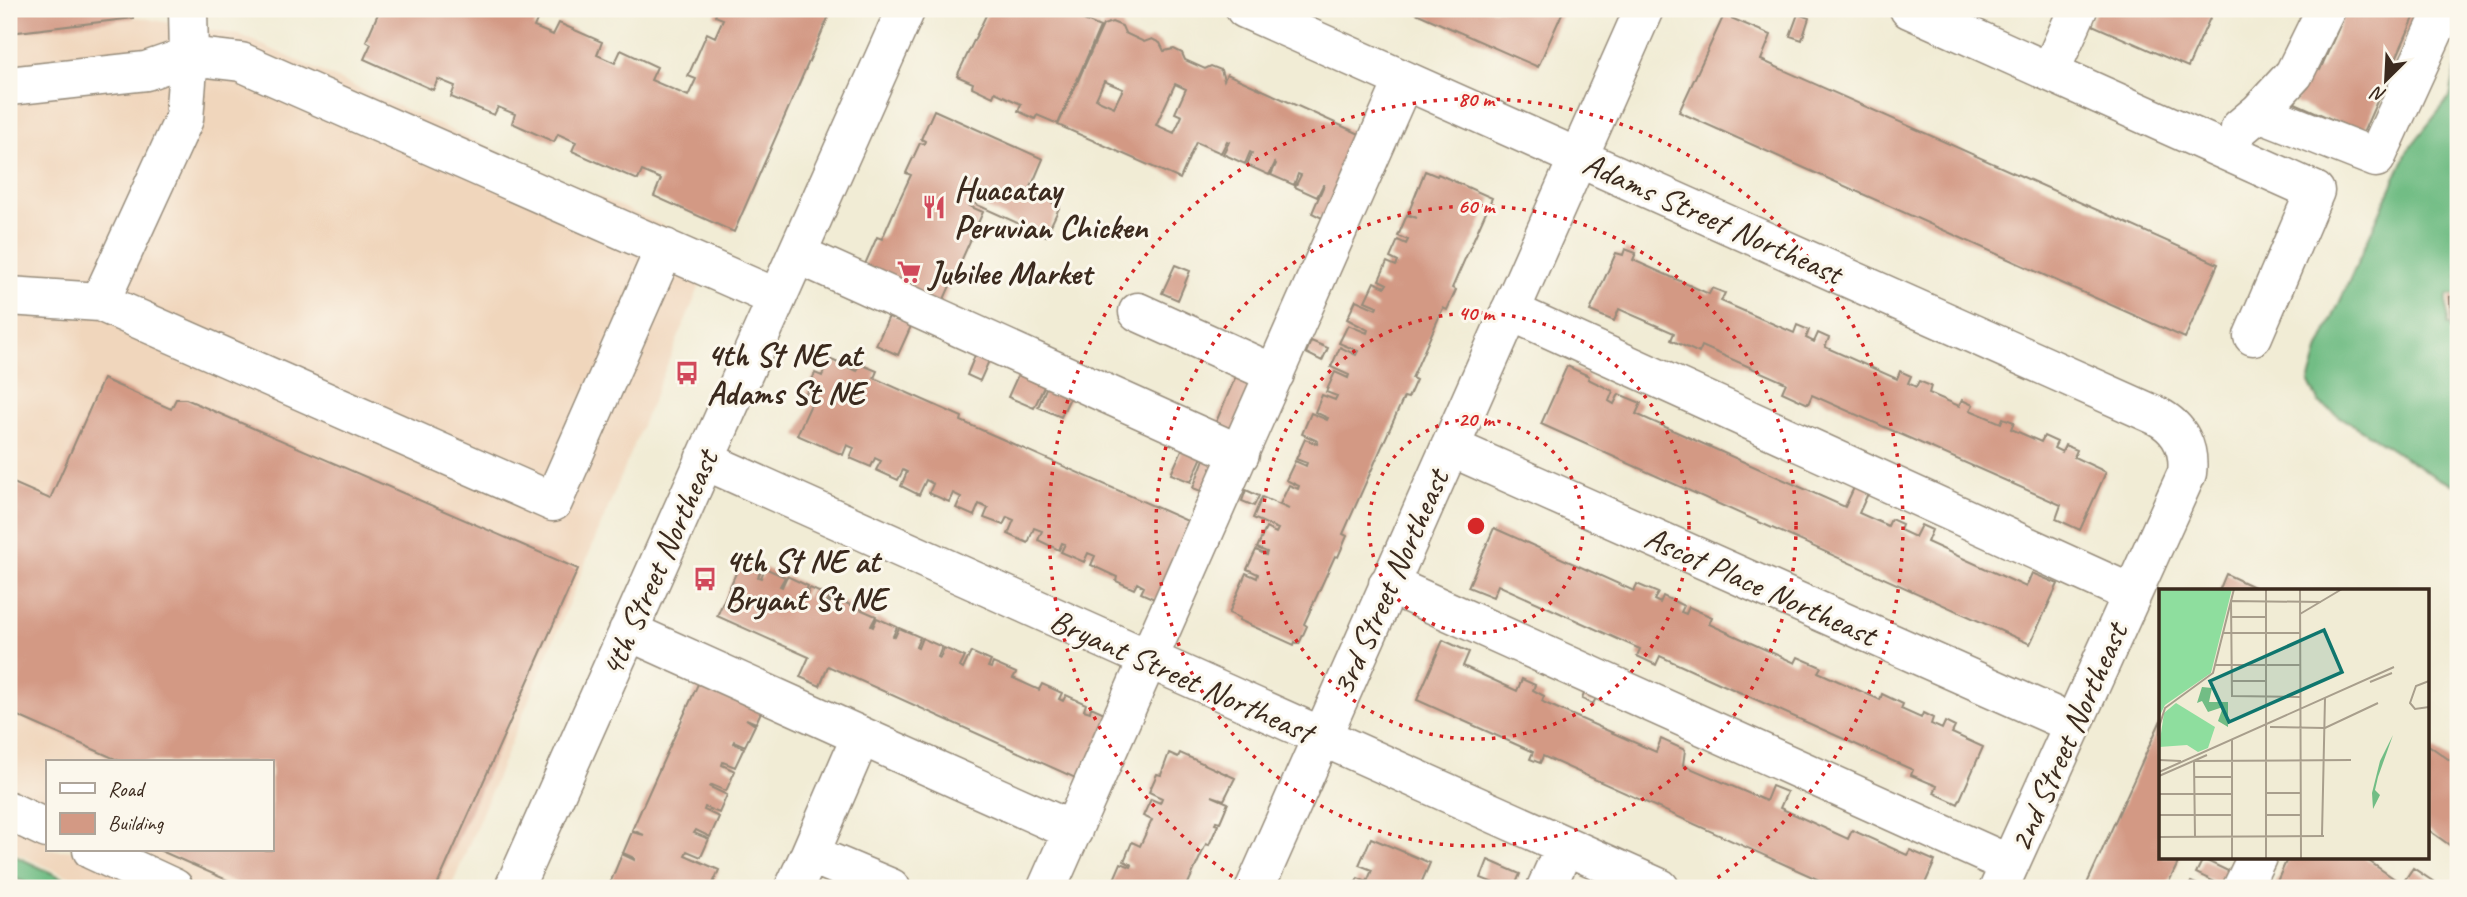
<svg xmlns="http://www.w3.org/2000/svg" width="2467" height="897" font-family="Caveat,sans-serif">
  <rect width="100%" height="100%" fill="#fbf7ec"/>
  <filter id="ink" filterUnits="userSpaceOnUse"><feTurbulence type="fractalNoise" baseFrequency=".0143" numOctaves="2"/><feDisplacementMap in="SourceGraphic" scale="14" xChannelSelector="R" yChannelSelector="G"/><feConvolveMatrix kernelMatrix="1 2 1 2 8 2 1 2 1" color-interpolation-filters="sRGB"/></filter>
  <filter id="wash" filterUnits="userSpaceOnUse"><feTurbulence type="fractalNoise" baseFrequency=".00686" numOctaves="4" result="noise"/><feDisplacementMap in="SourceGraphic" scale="28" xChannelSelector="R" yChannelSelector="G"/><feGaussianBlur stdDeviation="1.57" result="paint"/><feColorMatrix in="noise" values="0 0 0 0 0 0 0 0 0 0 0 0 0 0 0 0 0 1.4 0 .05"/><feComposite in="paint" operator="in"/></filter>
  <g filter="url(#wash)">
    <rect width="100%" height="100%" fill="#f1ecd5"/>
    <path fill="#f0d6bc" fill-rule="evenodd" d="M131 16 240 35 715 249 451 888H95L9 850V33ZM47 762H271V850H47Z"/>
    <path fill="#72bd85" stroke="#567452" stroke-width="2" d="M2458 58V294L2447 295V325H2458V486L2439 479 2319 403 2309 383 2319 348 2408 150 2450 97Z
      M9 853 84 888H38L9 876Z"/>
    <g id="blocks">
      <path fill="#d39984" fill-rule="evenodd" d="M9 9H133V18L9 33Z
        M380 9H524L539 15 534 27 553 35 559 23 602 42 597 55 615 63 621 50 657 67 651 80 688 96 696 79 688 76 707 33 715 37 723 19 715 16 718 9H832L734 232 654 196 661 179 642 171 638 180 572 151 576 142 558 134 554 142 512 123 515 114 498 107 494 115 451 97 455 86 438 79 433 90 364 59 371 44 366 41Z
        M989 9H1059L1100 27 1058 124 1037 115 1035 119 1018 111 1021 104 995 92 993 97 972 87 973 83 957 76Z
        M1407 9H1564L1538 67Z
        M2097 9H2214L2188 67 2090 24Z
        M2347 9H2418L2363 133 2295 103 2311 66 2320 70Z
        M1798 14 1809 18 1802 40 1790 36Z
        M1724 15 1771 35 1761 60 2218 264 2185 338 1679 112Z
        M1112 22 1122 26 1125 33 1144 42 1152 39 1160 43 1164 51 1174 49 1182 53 1185 60 1205 69 1211 66 1221 70 1224 80 1227 74 1373 140 1332 223 1312 213 1324 185H1323L1317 197 1295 187 1301 175 1298 174 1294 185 1271 175 1276 164 1275 163 1269 175 1247 165 1252 153 1250 152 1245 164 1223 154 1229 142 1227 141 1221 153 1196 142 1180 179 1058 125 1103 25ZM1104 81 1123 89 1114 107 1096 99ZM1175 84 1186 89 1175 113 1182 116 1174 133 1156 125Z
        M934 110 1043 159 1029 192 1060 206 1046 236 971 202 969 206 983 212 941 306 862 271 877 237 882 239 896 207 911 175 906 173 920 143 924 144 925 141 921 139Z
        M1425 171 1437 176 1438 174 1492 198 1452 288 1456 290 1447 310 1443 308 1412 378 1416 380 1408 398 1404 397 1343 534 1347 536 1338 557 1335 556 1304 624 1307 626 1299 644 1295 642 1294 645 1239 620 1240 618 1229 613 1246 573 1257 578 1258 574 1247 569 1256 550 1266 555 1267 552 1257 548 1266 528 1276 533 1278 529 1253 518 1262 497 1289 509 1280 504 1289 485 1298 489 1299 486 1286 480 1295 461 1306 466 1307 463 1296 459 1305 439 1317 444 1318 441 1302 434 1311 413 1327 420 1328 418 1315 412 1322 395 1335 400 1337 396 1326 392 1335 372 1348 378 1349 375 1331 367 1340 347 1356 355 1358 351 1339 343 1348 325 1367 333 1368 330 1347 319 1356 300 1376 309 1377 306 1365 301 1374 282 1385 287 1387 284 1379 280 1387 262 1396 266 1398 262 1390 258 1398 240 1406 244 1408 240 1398 236 1407 215 1417 218 1408 214Z
        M1625 249 1636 253 1633 260 1709 294 1712 288 1725 293 1721 301 1794 333 1797 325 1809 330 1806 338 1814 342 1818 333 1829 338 1825 347 1897 379 1900 371 1911 376 1908 383 1916 387 1919 381 1931 386 1929 393 1959 406 1962 400 1973 405 1970 410 2001 423 2003 418 2014 422 2011 429 2041 442 2044 436 2057 442 2054 448 2062 452 2065 445 2077 450 2074 457 2106 472 2080 530 2056 519 2061 505 1812 395 1808 404 1782 392 1786 383 1702 346 1699 353 1671 340 1674 333 1619 309 1614 321 1590 311 1616 253 1623 255Z
        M1175 265 1190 271 1178 300 1162 293Z
        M2458 296V321H2451L2450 297Z
        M890 314 912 324 898 355 876 345Z
        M1311 341 1328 348 1322 361 1306 353Z
        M978 348 992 354 980 381 967 375Z
        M829 359 857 371 860 364 877 371 874 378 962 417 961 421 1201 527 1159 601 1141 593 1144 587 1137 583 1134 589 1116 581 1117 577 1091 565 1095 556 1088 553 1084 562 1061 552 1065 544 1062 543 1059 550 1038 540 1042 531 1034 528 1028 543 1008 534 1014 520 1007 517 1003 525 984 518 988 508 979 504 974 516 956 508 961 497 953 493 949 502 929 493 933 484 926 480 919 495 901 486 907 472 903 470 898 480 876 470 881 461 875 458 871 467 850 458 854 448 847 445 843 455 797 435 813 400 805 396 815 373 822 376Z
        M1022 366 1048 378 1034 408 1008 397Z
        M1567 366 1589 376 1588 379 1613 391 1609 401 1614 404 1619 394 1641 403 1636 414 1845 507 1858 479 1872 485 1859 513 1888 526 1891 519 1902 524 1900 530 1915 537 1921 525 1932 530 1927 542 2026 587 2032 573 2058 584 2030 644 1541 424Z
        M1238 371 1264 383 1242 433 1213 429Z
        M103 379 171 409 176 399H186L578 569 436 888H245L159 850H271V762H122L9 712V481L50 499Z
        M1050 379 1074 389 1061 417 1038 407Z
        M1186 441 1205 450 1191 482 1171 474Z
        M1206 454 1224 461 1211 495 1193 488Z
        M1246 490 1259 496 1254 506 1242 501Z
        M1494 528 1634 591 1637 584 1658 593 1654 600 1660 603 1663 596 1684 606 1681 612 1686 614 1689 607 1712 617 1709 624 1795 663 1798 657 1821 667 1818 672 1880 700 1882 694 1903 704 1901 709 1921 718 1923 713 1933 718 1931 724 1942 729 1945 722 1955 727 1952 733 1983 747 1958 804 1934 793 1937 786 1911 775 1913 770 1719 683 1660 656 1656 665 1637 656 1640 649 1498 585 1493 597 1468 587Z
        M743 557 763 566 758 577 761 578 765 568 785 577 780 586 782 587 787 576 808 586 803 597 805 598 810 588 830 597 825 607 827 608 832 597 876 616 871 626 873 627 877 618 897 627 893 636 895 637 899 628 920 637 916 647 918 648 922 638 942 647 938 657 940 658 944 648 965 657 960 667 963 669 971 652 991 661 988 667 991 668 993 663 1016 673 1013 678 1039 690 1042 684 1062 693 1059 699 1063 701 1066 695 1086 704 1084 710 1090 712 1091 707 1111 716 1082 781 828 666 820 686 800 677 809 657 717 616Z
        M2226 574 2262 591H2219Z
        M1443 640 1469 652 1463 666 1489 678 1517 691 1522 679 1535 685 1533 690 1544 696 1542 701 1545 703 1656 752 1661 739 1685 750 1683 765 1766 801 1772 786 1787 792 1780 808 1848 839 1852 830 1907 855 1910 850 1935 861 1923 888H1837L1543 756 1540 763 1530 759 1533 752 1417 700Z
        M702 675 765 703 756 723 746 719 755 725 745 746 734 741 733 743 744 748 735 767 723 762 722 765 735 771 726 791 712 785 710 787 727 795 719 813 705 807 704 810 719 817 710 837 696 830 694 833 709 839 701 857 687 851 685 855 719 870 711 888H608L622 854 634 860V858L623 853 632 832 644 835 632 830Z
        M1586 689 1598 694 1593 704 1582 699Z
        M2161 720V857H2180L2177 865 2166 888H2085Z
        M2427 744 2458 766V851L2427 829Z
        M1169 753 1178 757 1180 753 1235 778 1224 800 1212 796 1228 803 1220 822 1216 821 1215 824 1218 825 1209 845 1206 844 1186 888H1122L1112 884 1121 863 1131 867 1132 865 1124 861 1132 842 1140 846 1152 820 1143 816 1151 799 1160 803 1162 798 1149 792 1157 774 1161 775Z
        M1371 838 1430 863 1419 888H1353L1358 878 1367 882 1372 870 1359 865Z
        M2288 857H2363L2402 884 2413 868 2443 888H2274Z
        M2203 859 2230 872 2223 886 2196 873Z
        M1488 860 1520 874 1514 888H1506L1481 878Z
        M2191 882 2205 888H2188Z"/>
    </g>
  </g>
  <g filter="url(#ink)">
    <use href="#blocks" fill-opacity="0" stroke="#968b7a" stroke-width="2"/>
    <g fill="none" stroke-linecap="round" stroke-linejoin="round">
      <g stroke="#968b7a" stroke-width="41">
        <path id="minor" d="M1245 9 2157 416C2180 428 2190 448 2187 473L1999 888
          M1909 9 2315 191 2253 336
          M2050 72 2078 9
          M9 86 146 71 189 56 241 62 777 298
          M2259 112 2376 158 2444 9
          M2240 128 2259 112 2294 74 2326 9
          M797 254 1240 454
          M9 296 100 302 184 119 189 56 188 9
          M100 302 553 502 665 248
          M1510 311 2132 594
          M1138 312 1275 374
          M1450 447 2073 724
          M704 460 1660 888
          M1388 584 2009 864
          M628 631 861 736 810 854 891 888
          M861 736 1073 831
          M9 811 47 829
          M92 850 174 888
          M514 888 906 9
          M794 888 810 854
          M1047 888 1404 80
          M1255 888 1644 9
          M1546 888 1565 846
          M2242 888 2257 857"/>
      </g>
      <use href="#minor" stroke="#fff" stroke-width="38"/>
    </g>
  </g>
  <g fill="none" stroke="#d62828" stroke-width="3.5" stroke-dasharray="3.5 7">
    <circle cx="1476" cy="526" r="107"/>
    <circle cx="1476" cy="526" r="213"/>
    <circle cx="1476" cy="526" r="320"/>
    <path d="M1250 888A427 427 0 1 1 1702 888"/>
  </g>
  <defs>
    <g id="restaurant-bare" transform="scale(1.89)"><path d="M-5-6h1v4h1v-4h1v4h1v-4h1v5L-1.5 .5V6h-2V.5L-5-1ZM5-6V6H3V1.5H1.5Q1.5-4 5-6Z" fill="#d1495b" stroke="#fbf7ec" stroke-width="2.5" paint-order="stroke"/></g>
    <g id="supermarket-bare" transform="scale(1.89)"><path d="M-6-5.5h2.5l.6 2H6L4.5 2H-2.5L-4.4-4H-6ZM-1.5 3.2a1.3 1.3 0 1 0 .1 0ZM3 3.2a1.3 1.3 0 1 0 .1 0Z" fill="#d1495b" stroke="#fbf7ec" stroke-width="2.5" paint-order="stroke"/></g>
    <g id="bus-bare" transform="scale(1.89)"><path d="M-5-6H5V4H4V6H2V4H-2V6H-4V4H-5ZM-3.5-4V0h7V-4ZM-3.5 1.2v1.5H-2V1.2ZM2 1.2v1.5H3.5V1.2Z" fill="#d1495b" stroke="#fbf7ec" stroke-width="2.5" paint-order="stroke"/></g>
  </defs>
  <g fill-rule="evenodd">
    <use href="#restaurant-bare" x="934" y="207"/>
    <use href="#supermarket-bare" x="909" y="272"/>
    <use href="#bus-bare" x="687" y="373"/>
    <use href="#bus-bare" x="705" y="579"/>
  </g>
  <g text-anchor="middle" stroke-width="6" stroke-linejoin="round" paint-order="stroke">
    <g font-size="33" font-weight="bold" fill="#3b2a1e" stroke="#fbf7ec" text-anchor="start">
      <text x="954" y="200">Huacatay<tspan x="954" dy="38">Peruvian Chicken</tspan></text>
      <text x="929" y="284">Jubilee Market</text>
      <text x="707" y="366">4th St NE at<tspan x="707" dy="38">Adams St NE</tspan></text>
      <text x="725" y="572">4th St NE at<tspan x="725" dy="38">Bryant St NE</tspan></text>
    </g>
    <g font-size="33" fill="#3b2a1e" stroke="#fbf7ec">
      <text transform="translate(1713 217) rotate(24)" y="12">Adams Street Northeast</text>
      <text transform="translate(658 563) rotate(-66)" y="12">4th Street Northeast</text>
      <text transform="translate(1389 582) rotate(-66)" y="12">3rd Street Northeast</text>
      <text transform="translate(1761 585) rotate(24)" y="12">Ascot Place Northeast</text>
      <text transform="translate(1182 675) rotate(24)" y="12">Bryant Street Northeast</text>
      <text transform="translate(2067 737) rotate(-66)" y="12">2nd Street Northeast</text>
    </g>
  </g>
  <g transform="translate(2159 589)">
    <rect width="270" height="270" fill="#f1ecd5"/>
    <path d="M0 0H73L52 84 6 116 0 128ZM17 114 56 138 49 159 39 163 28 156 0 158 5 124Z" fill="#8ede9e"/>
    <path d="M43 98 53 99 50 113H69V138L59 132 64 118 49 123 43 112 38 114ZM234 146 219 188 216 201 221 206 214 220 213 204 221 172Z" fill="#72bd85"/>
    <path fill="none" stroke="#a89e8c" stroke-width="2" d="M107 0V269M141 0 142 269M141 25 183 0M73 28H107M64 44H141M56 76H141M73 92H107M270 92 257 97 251 114 256 120 270 118M211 93 233 84M141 108 73 107 72 12 162 13M0 138 6 119 54 84 75 0M111 138 166 139 219 114M73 151V269M0 171 22 172M0 183 235 78M0 187 48 166M36 188H72M107 204H141M0 205H73M0 226H73M107 226H141M163 246 166 109M0 248 165 247M36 248 35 172 192 171"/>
    <path fill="#0f766e" fill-opacity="0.15" stroke="#0f766e" stroke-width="3.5" d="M165 41 183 83 70 133 51 92Z"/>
    <rect width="270" height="270" fill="none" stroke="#3b2a1e" stroke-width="3.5"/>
  </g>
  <circle cx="1476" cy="526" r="10" fill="#d62828" stroke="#fbf7ec" stroke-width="3.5"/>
  <g font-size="21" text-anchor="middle" font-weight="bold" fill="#d62828" stroke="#fbf7ec" stroke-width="6" stroke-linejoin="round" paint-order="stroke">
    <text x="1476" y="106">80 m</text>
    <text x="1476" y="213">60 m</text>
    <text x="1476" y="320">40 m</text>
    <text x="1476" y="426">20 m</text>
  </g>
  <rect width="2467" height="897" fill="none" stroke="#fbf7ec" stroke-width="35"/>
  <rect x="46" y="760" width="228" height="91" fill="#fbf7ec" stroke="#aea59a" stroke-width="2"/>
  <rect x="60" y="783" width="35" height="10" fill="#ffffff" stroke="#aea59a" stroke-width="2"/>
  <text x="108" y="796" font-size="21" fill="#3b2a1e">Road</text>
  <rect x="60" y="813" width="35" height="21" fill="#d39984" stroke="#aea59a" stroke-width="2"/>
  <text x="108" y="830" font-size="21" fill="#3b2a1e">Building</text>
  <g transform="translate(2386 80) rotate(204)" stroke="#fbf7ec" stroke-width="5" paint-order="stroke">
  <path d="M0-5L12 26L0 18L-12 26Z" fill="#3b2a1e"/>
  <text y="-10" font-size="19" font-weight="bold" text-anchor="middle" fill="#3b2a1e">N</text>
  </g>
</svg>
